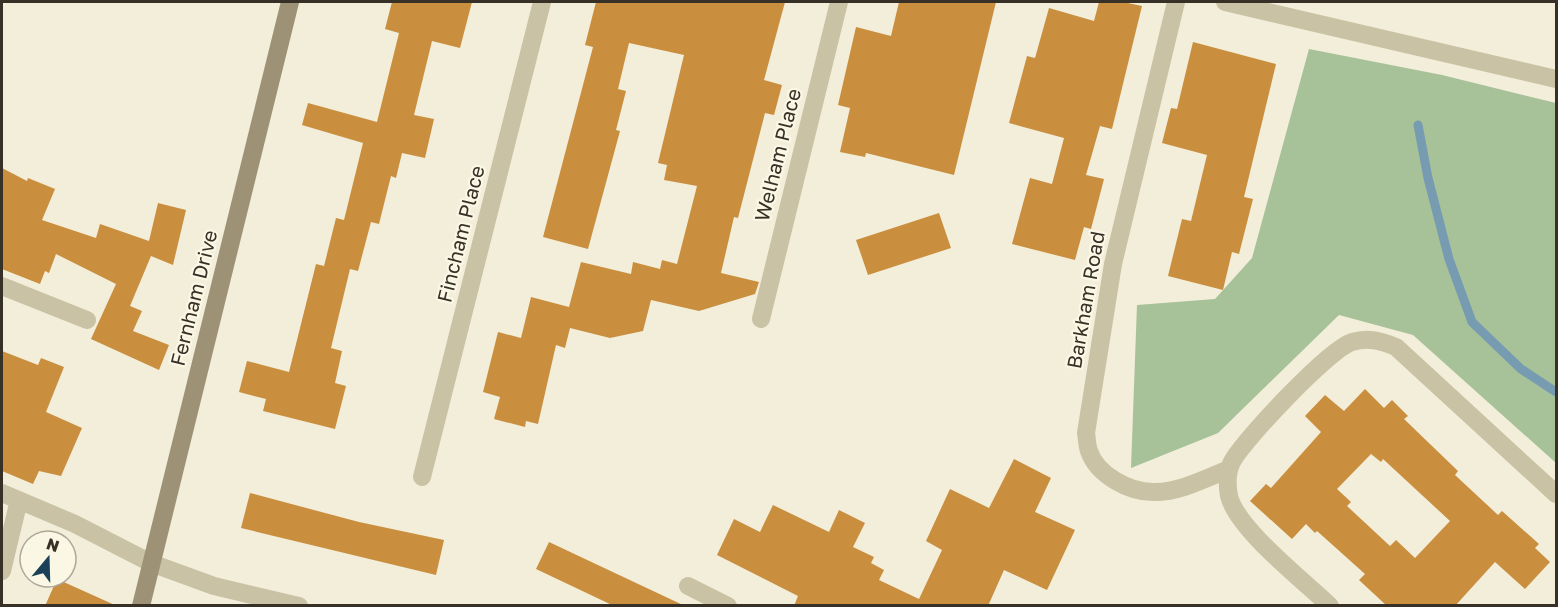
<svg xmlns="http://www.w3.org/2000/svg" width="1558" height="607" font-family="'Golos Text',sans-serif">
  <rect width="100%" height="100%" fill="#f2eed9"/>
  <path fill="#a7c199" d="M1309 49 1442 75 1556 103V463L1413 335 1339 315 1218 433 1131 468 1137 305 1215 299 1252 258Z"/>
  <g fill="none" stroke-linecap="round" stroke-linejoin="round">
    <path stroke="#779bb0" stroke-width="9" d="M1418 125 1428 178 1449 259 1472 322 1521 369 1556 392"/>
  </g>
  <path fill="#ca8e3f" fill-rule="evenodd" d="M392 2H472L460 48 432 41 414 115 434 119 425 158 402 153 396 178 391 176 379 224 371 222 358 271 350 269 331 348 342 351 335 383 346 386 335 429 263 411 266 399 239 392 247 361 289 372 316 264 324 266 336 218 344 220 363 143 302 125 308 103 377 122 399 33 385 29Z
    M596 2H785L764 80 782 85 774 115 765 113 738 218 734 217 721 273 759 282 755 294 699 311 651 300 643 331 610 338 570 328 565 348 556 345 538 424 526 421 525 427 494 419 500 397 483 392 498 332 521 338 531 297 569 307 581 262 631 274 633 262 660 269 662 260 677 264 697 186 664 180 667 165 658 163 684 55 629 43 618 89 626 91 616 130 620 131 588 249 543 237 593 47 585 45Z
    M899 2H996L954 175 866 153 865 157 840 152 850 108 838 105 856 27 891 36Z
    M1099 2H1123L1142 6 1112 129 1100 126 1086 175 1104 179 1091 229 1084 227 1075 260 1012 244 1030 178 1052 184 1064 138 1009 123 1027 56 1035 58 1049 8 1094 21Z
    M1193 42 1276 64 1244 197 1253 199 1239 254 1232 252 1223 290 1168 276 1182 219 1191 221 1207 155 1162 143 1171 108 1177 109Z
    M2 168 27 181 28 178 55 189 42 220 96 238 100 224 149 241 158 203 186 210 173 265 151 256 130 306 142 311 133 331 169 345 159 370 91 339 116 284 56 254 49 273 45 271 40 284 2 269Z
    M939 213 951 248 868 275 856 240Z
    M2 351 38 365 41 358 64 367 46 412 82 428 61 476 39 471 33 484 2 471Z
    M1365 389 1384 408 1392 400 1408 416 1404 419 1458 471 1455 475 1498 515 1502 511 1539 544 1535 548 1550 562 1525 589 1495 562 1455 606H1387L1359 580 1365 574 1317 531 1315 533 1306 524 1292 539 1250 501 1266 484 1271 488 1321 432 1305 416 1325 395 1344 411ZM1371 454 1381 462 1383 459 1450 521 1415 558 1396 540 1390 546 1347 506 1351 502 1337 489Z
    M1014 459 1051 478 1035 512 1075 530 1047 590 1004 570 988 606H794L798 596 717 555 734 519 760 532 773 505 829 532 839 510 865 523 853 547 874 557 871 563 884 570 879 580 919 599 942 550 926 541 950 489 989 508Z
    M250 493 359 522 444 540 436 575 241 528Z
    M549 542 685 606H614L536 569Z
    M57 579 117 606H45Z"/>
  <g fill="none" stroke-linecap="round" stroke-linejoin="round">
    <path stroke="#cac2a5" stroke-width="18" d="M1176 2 1113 264 1086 433C1087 438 1087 446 1089 451 1097 475 1129 492 1153 492 1178 493 1207 478 1229 469
      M1225 2 1556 79
      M2 286 87 320
      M761 319 839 2
      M422 477 542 2
      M2 493 75 524 151 563 214 586 299 606
      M2 571 19 500
      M688 586 728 606
      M1330 606C1304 581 1237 529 1229 496 1227 485 1227 470 1233 460 1247 437 1328 350 1352 342 1368 337 1381 341 1396 347L1556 494"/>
    <path stroke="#9e9276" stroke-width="18" d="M141 606 290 2"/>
  </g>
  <g text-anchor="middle" stroke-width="4.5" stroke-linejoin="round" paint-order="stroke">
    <g font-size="20" fill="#363026" stroke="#faf7e5">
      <text transform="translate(778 155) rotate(-76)" y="7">Welham Place</text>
      <text transform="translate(461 234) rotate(-76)" y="7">Fincham Place</text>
      <text transform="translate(194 298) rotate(-76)" y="7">Fernham Drive</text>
      <text transform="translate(1086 300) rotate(-80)" y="7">Barkham Road</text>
    </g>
  </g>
  <rect width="1558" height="607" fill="none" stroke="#363026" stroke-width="6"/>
  <g transform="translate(48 559) rotate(19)"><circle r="28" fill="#faf7e5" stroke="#aca799" stroke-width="1.5"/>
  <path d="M0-4.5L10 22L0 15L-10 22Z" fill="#1b4058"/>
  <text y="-9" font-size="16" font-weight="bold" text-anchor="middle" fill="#363026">N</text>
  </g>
</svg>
